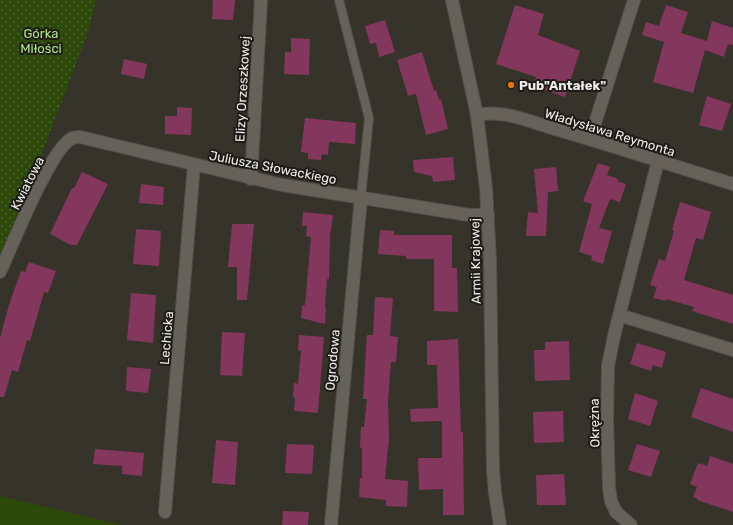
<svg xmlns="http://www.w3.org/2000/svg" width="733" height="525" font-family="Rubik,sans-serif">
  <defs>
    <pattern id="grass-dots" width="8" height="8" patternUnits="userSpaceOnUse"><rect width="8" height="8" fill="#2c4909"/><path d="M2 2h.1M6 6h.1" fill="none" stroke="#4b632d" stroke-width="1.8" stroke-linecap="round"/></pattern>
  </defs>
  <rect width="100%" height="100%" fill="#36332a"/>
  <path fill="url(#grass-dots)" d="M0 0H96L86 38 32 179 0 255Z"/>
  <path fill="#2c4909" d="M0 496 122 525H0Z"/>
  <path fill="#84375d" d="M213 0H235L233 20 212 19Z
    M515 5 544 14 538 35 580 51 565 97 533 86 536 77 496 64Z
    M666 5 688 12 681 33 707 41 712 21 733 28V45L728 44 724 57 705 50 693 93 653 82 664 42 642 35 646 22 659 26Z
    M385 20 395 52 379 57 376 43 370 44 365 26Z
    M291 38 310 39 309 75 284 74 285 52H291Z
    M422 52 434 91 436 90 439 100 441 99 448 129 426 135 416 94 408 96 397 60Z
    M124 59 147 64 144 79 121 74Z
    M707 96 731 104 722 131 699 125Z
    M177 107 192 108 191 135 165 134V116H177Z
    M305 118 356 123 355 144 329 142 328 155 322 154 321 160 308 159V153L301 152Z
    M453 157 455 180 433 182 432 176 414 172 413 160Z
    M598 163 610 167 607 175 618 179 617 181 626 184 620 202 610 199 599 228 612 231 603 264 591 260 592 256 579 252 592 204 583 201Z
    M556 167 558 191 548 192 546 236H526L528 212 538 213 534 169Z
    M82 172 108 184 77 245H71L50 234 72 188H74Z
    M141 184 164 187 163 205 139 203Z
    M680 202 711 212 703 240 696 238 684 280 733 295V324L692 311 694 307 666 299V301L653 298 657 287 650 285 659 259 665 261 674 231 672 230Z
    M303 212 333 215 330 236 329 279H327L325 307H326L325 324 301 318 302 306 305 305 311 237 306 236 307 226H302Z
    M232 224H254L247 300H237V267H228Z
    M136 229 161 231 159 266 133 264Z
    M380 230 394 231V235H452V268H457L458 312 434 311V259H406V256L378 254Z
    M29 262 56 271 48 293 44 292 30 341 27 340 18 372 12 370 4 397H0V338L9 305 21 271 25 272Z
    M131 293 156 295 153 343 127 340Z
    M375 297 393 298 390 336 398 337 396 362H391L388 401 389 438 385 479 408 481 407 507 386 506V500L359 497 360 478H362V448H360L361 427H364L367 399H363L367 335H373Z
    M222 332 245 333 242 376 220 375Z
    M299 335 324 337 318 413 294 411 295 398 293 397 294 383 298 384 301 351 298 350Z
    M458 339 461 432H463L464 515H443V489L419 490 418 458H442V421L411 422 410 409 438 408 437 365H427V341Z
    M569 341 570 380 535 381 534 350H545V342Z
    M637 343 666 352 662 368 653 365 651 371 630 364Z
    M127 367 151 369 148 393 126 391Z
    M701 388 733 399V432L691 417Z
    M635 393 658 401 650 426 628 419Z
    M563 411 564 442 534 443 533 412Z
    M216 440 238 442 235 485 212 483Z
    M287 444 314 445 312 474 285 473Z
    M637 444 660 451 651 477 628 470Z
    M95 449 144 453 142 476 122 474V466L93 464Z
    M710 456 733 464V512L697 500 698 499 693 497 697 487 690 484 698 463 707 466Z
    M564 474 566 505H537L536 475Z
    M283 511 309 512 308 525H282Z"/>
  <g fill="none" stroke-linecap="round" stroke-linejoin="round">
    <g stroke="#535149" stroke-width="10">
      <path id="lane" d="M339 0 369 118 361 197"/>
    </g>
    <g stroke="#535149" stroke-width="14">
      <path id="street" d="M477 115C503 109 530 122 555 129 614 146 674 166 733 184
        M590 139 634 0
        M251 179 261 0
        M0 272C12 246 50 150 71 139 73 137 77 137 80 137L282 185 469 215H488
        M619 315 733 350
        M165 512 194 165
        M331 525 361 197
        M631 525 616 512 611 501 609 488 607 421 608 366 614 336 658 161"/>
    </g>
    <g stroke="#535149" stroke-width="14">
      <path id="secondary" d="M452 0 477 115 486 188 490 261 493 470 495 493 500 525"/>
    </g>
    <use href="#lane" stroke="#666259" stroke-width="8"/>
    <use href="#street" stroke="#666259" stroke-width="12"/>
    <use href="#secondary" stroke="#666259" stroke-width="12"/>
  </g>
  <circle fill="#e8710a" stroke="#1c1b17" stroke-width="1.5" cx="511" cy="85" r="4"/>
  <g text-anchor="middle" stroke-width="4" stroke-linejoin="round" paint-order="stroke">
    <g font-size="13" fill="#afe67f" stroke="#1c1b17">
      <text x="41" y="38">Górka<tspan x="41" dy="15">Miłości</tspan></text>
    </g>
    <g font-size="13" font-weight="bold" fill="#eeece6" stroke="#1c1b17" text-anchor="start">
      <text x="519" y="90">Pub"Antałek"</text>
    </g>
    <g font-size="13" fill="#eeece6" stroke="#1c1b17">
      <text transform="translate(242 89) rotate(-87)" y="5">Elizy Orzeszkowej</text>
      <text transform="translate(610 132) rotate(17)" y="5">Władysława Reymonta</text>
      <text transform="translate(273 167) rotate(11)" y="5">Juliusza Słowackiego</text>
      <text transform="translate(27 183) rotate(-63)" y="5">Kwiatowa</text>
      <text transform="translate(475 261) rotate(-91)" y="5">Armii Krajowej</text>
      <text transform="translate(166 338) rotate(-85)" y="5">Lechicka</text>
      <text transform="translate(332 360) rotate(-85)" y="5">Ogrodowa</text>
      <text transform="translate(594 423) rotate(-91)" y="5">Okrężna</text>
    </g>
  </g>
</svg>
